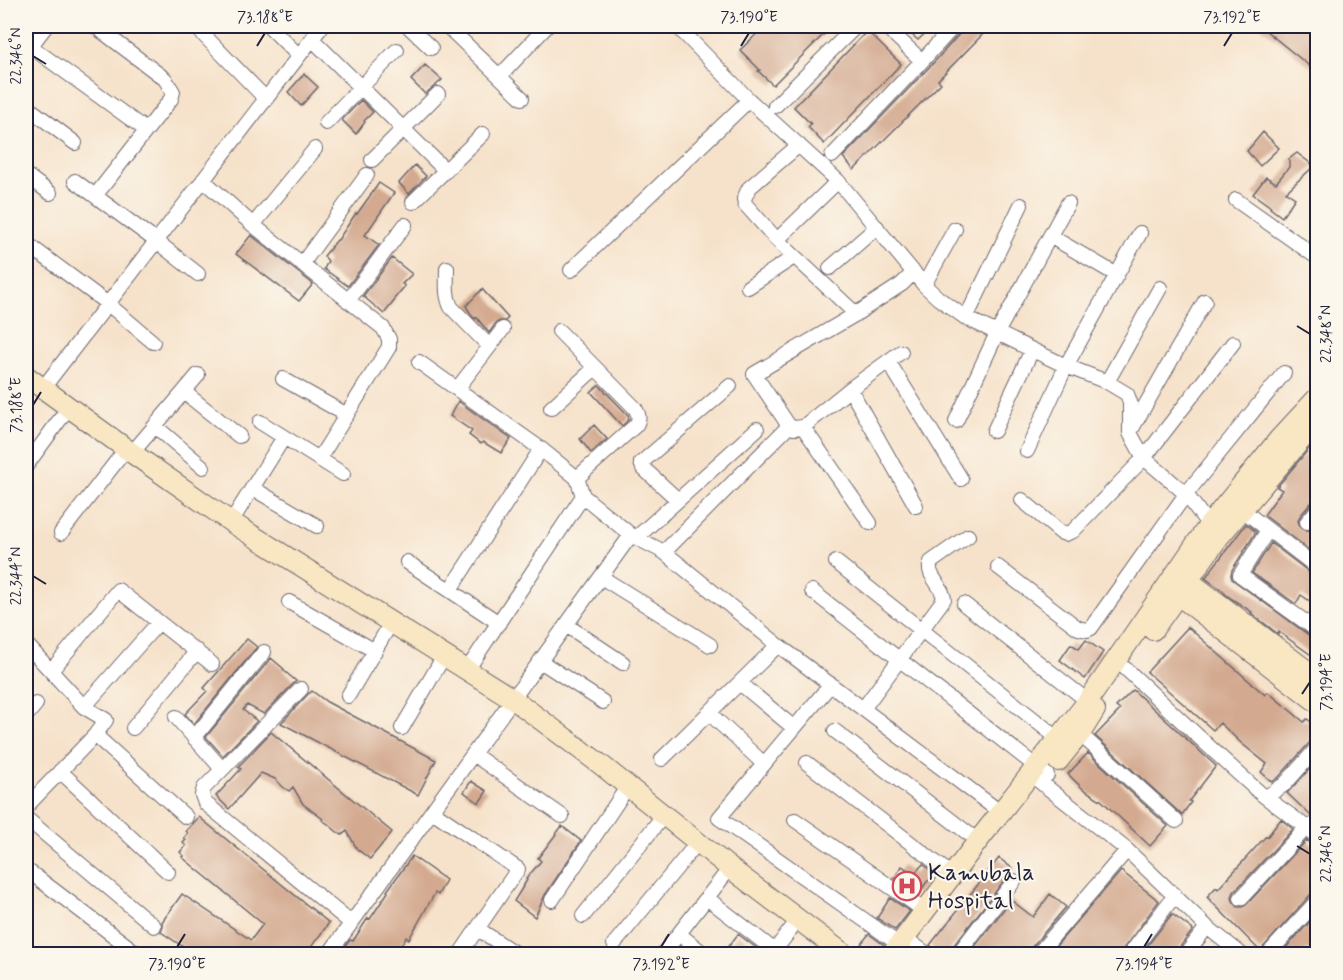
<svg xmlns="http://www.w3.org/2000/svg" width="1343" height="980" font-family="Mynerve,sans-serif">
  <rect width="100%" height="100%" fill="#fbf7ec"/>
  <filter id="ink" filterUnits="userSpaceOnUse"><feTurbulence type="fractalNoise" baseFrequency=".0167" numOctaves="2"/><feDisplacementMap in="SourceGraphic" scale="12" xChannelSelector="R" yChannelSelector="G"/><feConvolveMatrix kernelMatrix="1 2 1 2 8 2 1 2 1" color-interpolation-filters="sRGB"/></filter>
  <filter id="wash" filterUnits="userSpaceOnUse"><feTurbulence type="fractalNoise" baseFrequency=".008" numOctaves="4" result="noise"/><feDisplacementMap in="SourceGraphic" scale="24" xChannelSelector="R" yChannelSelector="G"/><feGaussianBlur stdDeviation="1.35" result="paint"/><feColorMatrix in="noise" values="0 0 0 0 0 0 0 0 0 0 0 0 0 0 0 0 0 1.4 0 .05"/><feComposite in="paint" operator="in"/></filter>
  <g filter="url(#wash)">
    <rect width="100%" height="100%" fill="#f6e2ca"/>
    <g id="blocks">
      <path fill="#d3a98f" d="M765 26H832L773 85 758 71 760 70 740 50Z
        M901 26H933L918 40Z
        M964 26H974L983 34 938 80 941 83 854 170 843 157 936 60 961 32Z
        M1260 26H1317V72Z
        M867 31 901 64 824 144 808 127 811 124 794 107Z
        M425 65 442 80 425 94 411 80Z
        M304 74 318 87 301 106 288 92Z
        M361 100 373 112 364 121 365 122 356 134 342 120Z
        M1263 132 1279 148 1260 166 1247 151Z
        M1297 153 1314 166 1286 192 1295 198 1282 217 1270 208 1271 207 1253 194 1266 177 1276 183 1289 167V159Z
        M415 165 426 176 409 194 399 183Z
        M379 183 394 193 365 235 379 245 348 286 324 269 328 261 324 256 337 240H338L356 213 357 214Z
        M251 235 313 284 299 301 236 254Z
        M392 258 412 274 402 284 405 286 394 299 395 300 384 314 363 296Z
        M482 289 508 318 505 321H500L496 323 489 333 476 317 475 319 472 316 466 306Z
        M599 385 628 415 629 419 622 426 591 392Z
        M458 401 511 439 501 453 483 442 481 444 469 435 472 431 450 416Z
        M594 425 607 439 591 453 580 439Z
        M1317 439V500L1311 503 1300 516 1298 521 1301 528 1306 531 1311 530 1317 524V556L1264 515 1282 490 1277 487Z
        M1246 524 1256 532 1232 570 1231 575 1232 579 1313 638 1317 640V659L1279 632 1278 634 1251 613 1252 612 1232 599 1224 593 1225 592 1205 578Z
        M1271 543 1313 575 1317 577V606L1301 595 1296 604 1252 573Z
        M1188 627 1265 695 1268 692 1304 722 1307 719 1317 726V738L1311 741 1279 777 1272 782 1261 772 1267 764 1241 743 1220 723 1213 730 1147 672Z
        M247 639 257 647 194 724 185 714 207 691 204 688Z
        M1086 640 1103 652 1085 679 1060 660 1071 644 1079 649Z
        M271 658 284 669 283 670 296 681 264 714 247 705 243 710 257 721 223 756 206 737Z
        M1133 690 1216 766 1189 801 1191 802 1182 815 1095 736 1120 710 1116 707Z
        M312 691 327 702 436 760 418 795 281 723 309 693H310Z
        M271 732 392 832 370 859 357 849 347 831 342 835 336 831 328 824 322 820 323 819 303 804 293 787 289 791 283 787 275 779 261 773 229 809 216 796 241 769 238 767Z
        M1088 753 1168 826 1150 846 1101 800 1083 789 1068 774Z
        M1317 761V814L1311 816 1287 793Z
        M471 781 487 791 479 803 464 792Z
        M199 817 329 923 306 954H194L161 932 163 927 162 922 182 894 251 940 263 924 182 857 184 856 180 852 186 846 183 843 186 840 184 838 188 833 186 831Z
        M1281 819 1293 829 1234 892 1232 897 1233 901 1238 907H1243L1247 904 1307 840 1317 849V891L1311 894 1260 951 1207 897 1216 887 1218 889 1266 836 1267 837Z
        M562 826 581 841 545 895 535 917 514 901 527 880 526 879 541 861 538 858Z
        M412 856 446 880 438 895 435 893 409 939 406 937 396 954H340L350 940 353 941 368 918 370 919 388 892 387 891Z
        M999 858 1013 869 951 949 949 954H938L930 945Z
        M923 864 935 874 926 883 918 895 894 878 902 866 914 874Z
        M1121 871 1159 901 1123 949 1121 954H1049Z
        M1050 894 1066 907 1031 948 1029 954H969L1011 900 1033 917Z
        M890 898 910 911 895 930 877 918Z
        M1172 914 1193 930 1179 948 1177 954H1141Z
        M1317 914V954H1313L1307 949 1302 954H1280Z
        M738 934 763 953V954H723Z
        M869 934 884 945 880 954H878L861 944Z"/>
    </g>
  </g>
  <g filter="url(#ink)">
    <use href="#blocks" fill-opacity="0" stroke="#6c656d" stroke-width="1.5"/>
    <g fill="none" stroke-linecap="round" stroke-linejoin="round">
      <g stroke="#6c656d" stroke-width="16">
        <path id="street" d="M95 26 165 79 173 92 171 99 95 196
          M195 26 266 99
          M269 26 299 56
          M408 26 431 48
          M677 26 749 100 838 181 924 285 938 298 966 318 1066 366 1107 382 1127 394 1130 402V433L1144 458 1186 494 1213 531
          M885 26 922 61
          M448 27 522 98
          M312 39 446 171
          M30 46 146 130
          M26 52 46 26
          M500 76 547 26
          M26 106 75 143
          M775 106 856 26
          M326 123 397 50
          M799 145 749 188 744 199 745 204 777 240 856 314
          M832 156 922 61 954 26
          M372 160 438 94
          M26 175 50 193
          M203 180 253 225 383 328 389 339V347L319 459
          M75 181 156 241 198 274
          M1236 200 1318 258
          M413 202 483 134
          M253 225 315 149
          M1050 236 1117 275
          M777 240 838 181
          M26 243 108 304 153 342
          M302 264 367 175
          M447 268C447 281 445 295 451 307L489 346
          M830 268 877 227
          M571 270 749 100
          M924 285 955 229
          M748 287 794 257
          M348 301 405 225
          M966 318 1021 205
          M559 331 635 408C639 415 640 418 636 425L577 478
          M888 361 961 479
          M419 362 541 449 577 478 583 496 631 535 664 552 778 645 1000 812
          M283 379 347 415
          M1107 382 1160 288
          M43 388 322 26
          M457 389 503 329
          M850 389 916 506
          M184 392 239 436
          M551 408 595 368
          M956 421 997 333 1068 203
          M260 422 343 474
          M155 426 203 467
          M789 426 754 374 856 314 902 284 914 272
          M803 427 870 523
          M994 431 1032 350
          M1130 432 1205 301
          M1027 451 1066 366 1140 233
          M132 453 198 375
          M26 466 69 407
          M252 488 317 526
          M678 500 643 468 641 463 730 386
          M1022 500 1060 532 1065 534 1073 531 1144 458 1233 343
          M1236 505 1318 568
          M231 522 284 437
          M1307 522 1318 509
          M1268 530 1240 575 1318 631
          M61 533 126 449
          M636 538 757 429
          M664 552 789 426 794 428 803 427 850 389 901 352
          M407 562 499 623
          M836 562 1065 744
          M998 567 1078 628 1087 630 1091 628 1186 494 1284 373
          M601 577 710 645
          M450 590 541 449
          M812 591 1047 775
          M289 602 375 651
          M964 604 1094 706
          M566 625 623 663
          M26 644 84 707 106 720 95 735 26 807
          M540 661 603 702
          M1126 669C1170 710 1214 752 1259 792 1278 808 1300 820 1318 838
          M467 670 583 496
          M51 671 118 590 212 664
          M740 683 794 728
          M831 684 719 818 907 950
          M301 689 204 788 202 795 205 803 351 923
          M348 696 391 623
          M84 707 159 622
          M863 709 944 599C943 585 925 575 931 562L968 536
          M709 713 764 764
          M26 716 36 704
          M176 717 222 769
          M133 728 197 651
          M402 728 444 656
          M835 731 978 841
          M1080 734 1176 821
          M95 735 186 817
          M194 738 264 652
          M473 754 562 816
          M662 759 778 645
          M807 763 952 875
          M60 771 168 872
          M1030 774 1127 850 1207 927 1241 954
          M1266 797 1285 784 1318 747
          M432 811 518 869 460 954
          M26 818 154 926
          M795 820 925 911
          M31 873 138 954
          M707 898 775 951
          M1241 898 1307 827 1318 823
          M552 900 628 786
          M583 916 664 815
          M478 929 516 954
          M679 934 704 954
          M614 944 698 842
          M913 944 927 954
          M329 954 631 535
          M663 954 730 868
          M772 954 798 920
          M958 954 1014 881
          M1038 954 1127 850
          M1130 954 1175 895
          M1186 954 1207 927
          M1268 954 1318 900"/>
      </g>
      <g stroke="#6c656d" stroke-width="22">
        <path id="secondary" d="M26 376 132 453 231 522 513 699 600 764 730 868 844 954
          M1177 572 1318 679
          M1168 587 1318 703
          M1153 630 1218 538 1318 420
          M1058 761 1080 734 1095 710
          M892 954 978 841 1088 701 1209 525 1279 439 1318 397"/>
      </g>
      <use href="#street" stroke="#fff" stroke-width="14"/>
      <use href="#secondary" stroke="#f9e7c3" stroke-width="20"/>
    </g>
  </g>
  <path fill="none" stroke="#22223b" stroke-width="2" d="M257 46 265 33M741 46 749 33M1224 46 1232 33M33 56 46 64M1297 326 1310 334M33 405 41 392M33 576 46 584M1302 694 1310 682M1297 846 1310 854M177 947 185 934M661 947 669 934M1144 947 1152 934"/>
  <defs>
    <g id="hospital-ring" transform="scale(1.5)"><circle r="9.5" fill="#fbf7ec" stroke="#d1495b" stroke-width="1.5"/><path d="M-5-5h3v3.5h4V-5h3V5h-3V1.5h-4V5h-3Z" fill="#d1495b"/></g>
  </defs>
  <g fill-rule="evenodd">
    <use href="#hospital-ring" x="907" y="886"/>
  </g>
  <g text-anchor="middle" stroke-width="4.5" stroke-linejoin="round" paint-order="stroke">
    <g font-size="24" fill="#22223b" stroke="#fbf7ec" text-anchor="start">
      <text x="928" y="880">Kamubala<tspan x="928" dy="28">Hospital</tspan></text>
    </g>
  </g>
  <rect width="1343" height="980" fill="none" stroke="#fbf7ec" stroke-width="66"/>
  <rect x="33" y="33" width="1277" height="914" fill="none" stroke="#22223b" stroke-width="2"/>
  <g font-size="15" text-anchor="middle" fill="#22223b">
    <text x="265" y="22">73.188°E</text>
    <text x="749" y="22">73.190°E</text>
    <text x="1232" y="22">73.192°E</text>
    <text transform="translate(16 56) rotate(-90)" y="5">22.346°N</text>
    <text transform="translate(1326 334) rotate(-90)" y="5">22.348°N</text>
    <text transform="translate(16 405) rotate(-90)" y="5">73.188°E</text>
    <text transform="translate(16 576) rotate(-90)" y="5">22.344°N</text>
    <text transform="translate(1326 682) rotate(-90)" y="5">73.194°E</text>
    <text transform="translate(1326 854) rotate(-90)" y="5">22.346°N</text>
    <text x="177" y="969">73.190°E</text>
    <text x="661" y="969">73.192°E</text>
    <text x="1144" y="969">73.194°E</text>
  </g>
</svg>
